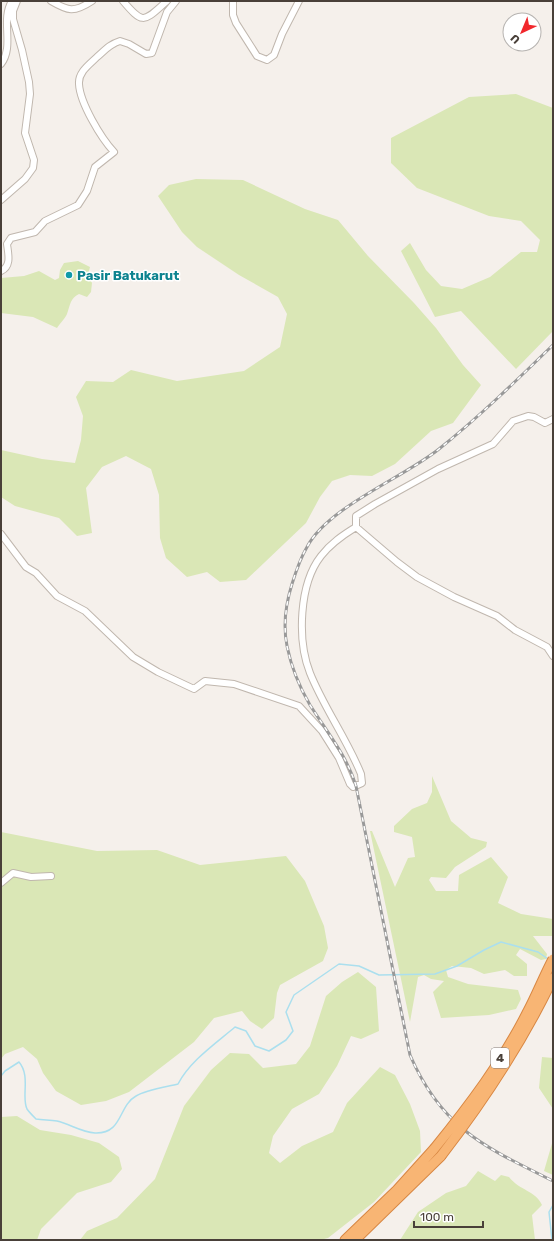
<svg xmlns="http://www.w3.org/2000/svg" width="554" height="1241" font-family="Rubik,sans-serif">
  <rect width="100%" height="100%" fill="#f5f0eb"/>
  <path fill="#dae7b6" d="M516 94 553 108V331L516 369 461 311 435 317 401 251 410 243 426 270 441 286 462 289 490 277 521 252H537L540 240 521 221 489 216 417 188 391 163V138L469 97Z
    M196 179 243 180 305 209 338 220 368 256 414 303 436 328 463 365 481 385 453 423 431 431 395 464 372 476 350 475 332 481 320 497 306 523 246 580 220 582 207 572 187 577 166 558 160 538 159 495 151 469 126 456 102 467 86 488 92 533 77 536 59 518 15 506 1 497V450L42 459 75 463 81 440 83 416 76 397 86 381 113 382 131 370 177 381 244 371 280 347 287 314 278 297 239 275 197 247 182 232 158 196 169 185Z
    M78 261 90 267 88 275 92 283 91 292 87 297 79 294C70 298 70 306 67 314 65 319 60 323 57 328L33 317 1 313V278L24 276 39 271 55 280 59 278 60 270 64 263Z
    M432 776 451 821 471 838 487 842 486 847 455 867 446 878 431 877 429 880 436 891H458L459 875 491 857 508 877 498 903 521 914 553 919V936H533L547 954 546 959 541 960 520 949 516 955 527 964V976H514L505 970 484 974 471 968 452 966 446 970 448 977 468 984 518 990 521 999 516 1009 489 1015 441 1018 433 992 444 981 431 979 424 975 418 977 410 1022 370 831H372L395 887 408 858 415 857 412 837 394 832V826L412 809 427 803 432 792Z
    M1 832 97 851 157 850 200 865 286 856 305 881 324 926 328 948 323 961 280 985 277 993 274 1018 262 1029 250 1021 242 1011 214 1018 194 1042 129 1092 106 1101 81 1105 56 1091 43 1073 37 1059 23 1047 5 1054 1 1059Z
    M358 972 376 987 379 1031 361 1039 351 1036 337 1066 319 1094 292 1109 273 1136 269 1153 280 1163 302 1146 333 1132 347 1103 380 1067 395 1075 410 1104 420 1131 421 1152 374 1202 328 1238 320 1240H80L87 1231 117 1218 155 1179 184 1106 211 1070 230 1053 249 1054 263 1068 296 1064 310 1046 326 996 342 982Z
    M542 1057 553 1058V1109L539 1088Z
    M17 1116 40 1130 71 1135 99 1143 119 1157 122 1169 111 1182 77 1193 41 1229 37 1240H1V1117Z
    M553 1140V1175L544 1171Z
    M478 1171 495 1181 501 1175 509 1177C520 1191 535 1190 542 1205L532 1215 535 1240H400L418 1212 446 1193 466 1186Z"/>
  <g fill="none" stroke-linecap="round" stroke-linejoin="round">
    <path stroke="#abdfee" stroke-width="1.5" d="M1 1076 5 1071 19 1062C31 1076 21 1097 27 1109 29 1112 33 1116 36 1119 43 1120 50 1120 57 1121 70 1124 81 1132 95 1133 123 1134 118 1106 136 1096 146 1090 166 1087 178 1084 190 1061 215 1044 235 1027L246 1031 255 1046 269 1051 286 1040 293 1031 286 1012 294 995 339 964 359 966 379 975 435 974 457 966 484 950 501 942 538 952 548 959
      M552 1240 549 1212 553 1205"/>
    <g stroke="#c0b7ae" stroke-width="8">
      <path id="minor" d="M51 1C68 11 74 13 92 1
        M123 1C144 26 144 21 167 1
        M233 1V15L236 23 257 56 267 60 274 55 282 34 299 1
        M1 64C15 46 0 20 12 1
        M1 200 25 179 33 168 34 160 25 133 30 94 29 82 22 50 13 19V11L17 1
        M1 271C12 266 8 253 7 244L11 238 35 232 45 221 78 205 87 191 95 167 114 152C101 138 80 103 79 84 78 72 90 64 97 57 105 50 110 44 120 41L129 44 146 54 152 53 167 12 176 1
        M553 419 545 423 534 417 528 416 513 421 493 444 438 469 375 504 356 516V527L397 562 417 577 454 597 497 616 515 630 547 647 553 656
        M1 534 26 567 36 573 57 596 85 611 133 657 158 672 194 689 205 681 234 684 299 706 322 731 339 758 350 784 353 787 362 783 361 774C347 739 324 708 310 673 297 640 299 584 321 556 331 543 343 535 356 527
        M1 883 13 873 31 877 51 876"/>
    </g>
    <g stroke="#d88743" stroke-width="11">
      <path id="highway" d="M345 1240 397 1190 434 1149
        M355 1240 441 1156"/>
    </g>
    <use href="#minor" stroke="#fff" stroke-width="6"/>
    <use href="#highway" stroke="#f8b574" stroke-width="9"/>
    <g stroke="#999" stroke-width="3">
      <path id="rail" d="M553 345C516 381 479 417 439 449 403 478 328 507 307 547 300 559 296 571 292 584 286 603 283 626 287 646 291 666 300 688 310 705 327 732 347 756 356 786L410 1055C442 1129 485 1147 553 1181"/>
    </g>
    <use href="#rail" stroke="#fff" stroke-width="1.5" stroke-dasharray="4.5" stroke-linecap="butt"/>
    <g stroke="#d88743" stroke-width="11" stroke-linecap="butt">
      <path id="highway-bridge" d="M434 1149C469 1106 503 1061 528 1011 537 994 544 976 553 959
        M441 1156C485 1099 522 1043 553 978"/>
    </g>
    <use href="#highway-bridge" stroke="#f8b574" stroke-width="9"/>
  </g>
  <circle fill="#0f9aa8" stroke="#fff" stroke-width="1.5" cx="69" cy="275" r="4"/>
  <g text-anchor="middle" stroke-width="3" stroke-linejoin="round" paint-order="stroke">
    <rect fill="#fff" stroke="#807974" stroke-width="1" x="491" y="1048" width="18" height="20" rx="3"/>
    <g font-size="12" font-weight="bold" fill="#494039">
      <text x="500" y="1062">4</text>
    </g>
    <g font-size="13" font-weight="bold" fill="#0d838f" stroke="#fff" text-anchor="start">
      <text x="77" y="280">Pasir Batukarut</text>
    </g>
  </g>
  <rect width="554" height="1241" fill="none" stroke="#494039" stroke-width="4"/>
  <g transform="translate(522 32) rotate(224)"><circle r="19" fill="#ffffff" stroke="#b6b3b0"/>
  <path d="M0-3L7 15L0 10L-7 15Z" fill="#f1272c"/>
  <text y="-6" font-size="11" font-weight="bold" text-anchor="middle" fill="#494039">U</text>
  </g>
  <path d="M414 1221v6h69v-6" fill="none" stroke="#494039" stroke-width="2"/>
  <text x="420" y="1221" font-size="12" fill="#494039" stroke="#ffffff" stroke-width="3" paint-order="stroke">100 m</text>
</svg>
